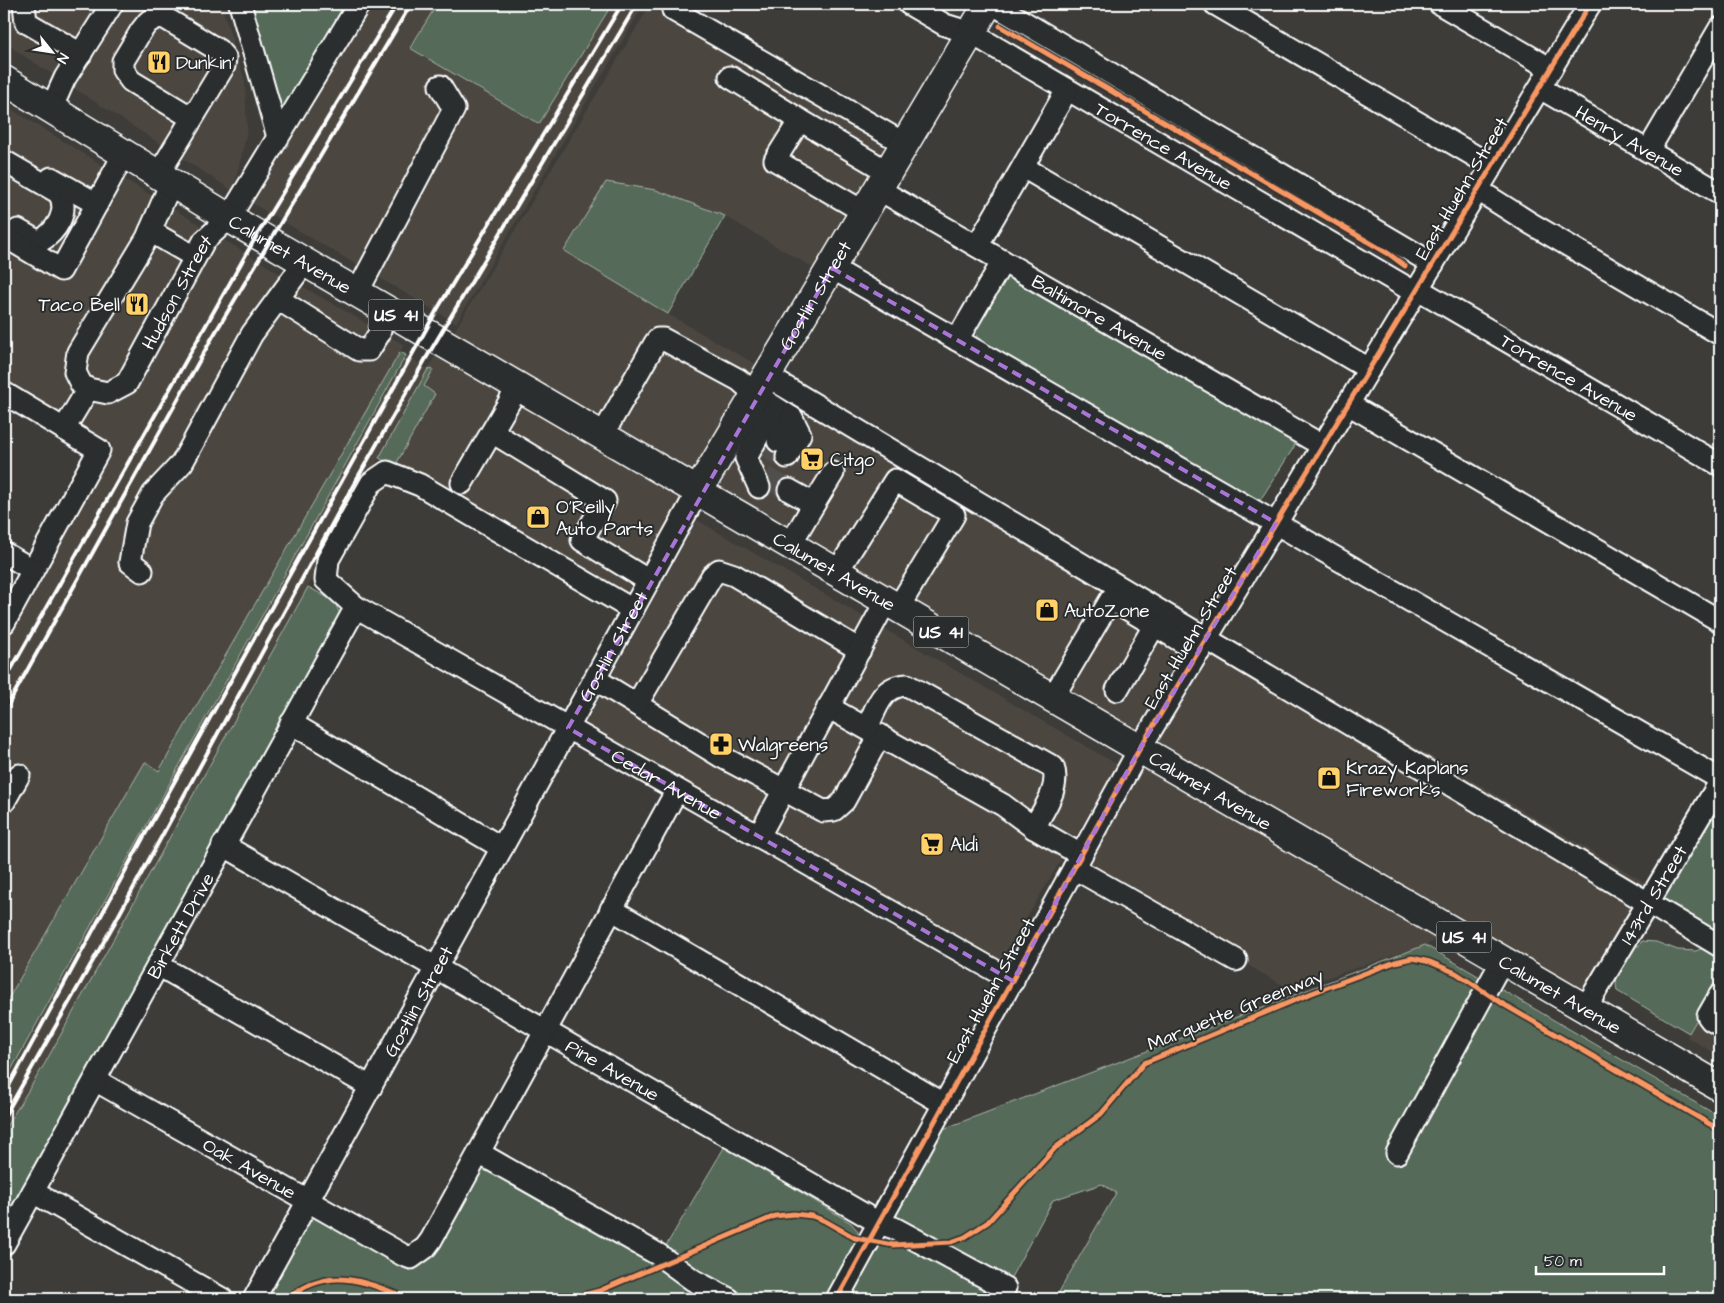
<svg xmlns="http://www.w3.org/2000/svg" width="1724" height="1303" font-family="'Architects Daughter',sans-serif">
  <rect width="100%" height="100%" fill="#3e3c39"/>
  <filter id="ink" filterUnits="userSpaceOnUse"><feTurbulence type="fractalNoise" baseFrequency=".02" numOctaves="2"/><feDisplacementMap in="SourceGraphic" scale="10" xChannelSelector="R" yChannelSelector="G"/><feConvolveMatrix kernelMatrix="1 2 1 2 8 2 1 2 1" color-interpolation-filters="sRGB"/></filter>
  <g filter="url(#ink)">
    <path fill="#4c4641" d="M4 4H221L245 82 247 131 233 191 15 50 4 40Z
      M367 4H437L410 48 539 124 612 4H644L456 323 252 203 316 86Z
      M649 7 914 161 841 284 725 216 668 314 1209 626 1653 887 1584 1001 449 340Z
      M4 105 265 265 404 345 159 771 145 763 4 1006V643L113 444 4 380Z
      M440 348 693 494 635 597 379 458 44 1065 4 1130V1083L406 355 428 369Z
      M697 520 1118 765 999 964 586 723Z
      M1142 755 1454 935 1291 990 1080 867Z
      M1720 979V1056L1687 1037Z"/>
    <path fill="#546b58" stroke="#aab5ac" d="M251 4H347L279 120Z
      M437 4H612L539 124 410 48Z
      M606 182 656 190 725 216 668 314 564 251Z
      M1009 277 1295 440 1294 447 1259 502 977 339 976 329 1005 278Z
      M400 352 406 355 4 1083V1006L145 762 159 771Z
      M428 369 433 370 424 386 435 394 395 466 379 458Z
      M308 587 334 601 340 614 4 1222V1130L44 1065Z
      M1720 798V939L1660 899Z
      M1642 941 1656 942 1678 950 1696 951 1703 948 1720 954V979L1689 1033 1617 991C1613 974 1625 959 1633 945L1639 946Z
      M1425 945 1720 1117V1299H1055L1116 1193 1102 1184 1053 1200 1008 1283 902 1223 895 1213 943 1129Z
      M725 1146 851 1223 858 1231 854 1252 828 1299H267L312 1217 415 1270 444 1231 482 1163 657 1261Z
      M885 1223 1018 1299H847Z"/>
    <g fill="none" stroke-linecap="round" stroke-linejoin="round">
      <path stroke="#51504d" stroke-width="21" stroke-dasharray="21 11" stroke-linecap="butt" d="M766 459 778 441
        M765 477 789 490"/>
      <g stroke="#fff" stroke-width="25">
        <g id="minor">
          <path d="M24 4 26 22 81 54"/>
          <path d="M240 4 278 137"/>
          <path id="s1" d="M909 4 945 25 971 33 1416 293"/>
          <path d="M993 4 1433 264"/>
          <path d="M1215 4 1492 166"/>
          <path d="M1440 4 1551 69"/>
          <path d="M673 10 905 144"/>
          <path d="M730 77 800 120"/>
          <path id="s2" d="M1540 88 1720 193"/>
          <path d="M51 109 65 78 112 4"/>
          <path d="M1648 151 1720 28"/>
          <path d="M4 161 59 193C70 212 56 232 39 242L18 230"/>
          <path d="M1023 167 1369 369"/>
          <path d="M158 175 224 66 225 58 218 50 165 18 158 17 148 22 141 31 123 61V70L131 81 192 118"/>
          <path d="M51 178 97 204"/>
          <path id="s3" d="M171 183 147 238 78 352 75 372 81 384 88 389 108 393 127 383 204 241 229 218 359 4"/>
          <path id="s4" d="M878 189 1323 446"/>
          <path d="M1478 190 1530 223 1720 334"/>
          <path d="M864 212 775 160 800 120 888 172"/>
          <path d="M150 231 195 257"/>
          <path d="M4 236 61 270 124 154"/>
          <path d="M977 246 1067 90"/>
          <path d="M832 268 1720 779"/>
          <path id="s5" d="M1418 289 1720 465"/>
          <path d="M357 293 454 109 440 86"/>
          <path d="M278 299 359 350H369L379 334 385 309"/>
          <path d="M957 340 1003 261"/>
          <path d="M767 376 1720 946"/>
          <path d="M4 393 99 450 4 623"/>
          <path d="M1348 404 1720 621"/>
          <path d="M64 429 88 389"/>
          <path d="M492 432 605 501 582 540 649 581"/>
          <path d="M602 436 655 343 658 339H663L739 380 756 395 792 418 800 434 787 457"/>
          <path d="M778 441 792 418"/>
          <path d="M462 483 518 387"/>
          <path d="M759 487 746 458 774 407"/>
          <path d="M789 490 814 504 833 473"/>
          <path d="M790 545 814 504"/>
          <path d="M4 553 33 570"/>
          <path d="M142 571 130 562 137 523 153 494 182 463 252 334 305 262"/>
          <path d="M837 572 895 480 954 515 898 608"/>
          <path id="s6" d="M633 610 420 485 387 472 371 483 328 560 326 580 356 607 1013 981"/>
          <path d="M595 679 722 757 823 811 834 810 844 801 880 735"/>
          <path d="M1117 690 1154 626"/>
          <path d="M1053 697 1111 599 1199 652"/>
          <path d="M637 704 712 576 719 570 734 575 860 650"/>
          <path d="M828 707 1003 805 1034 828 1081 855"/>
          <path d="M291 723 502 848"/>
          <path d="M867 728C877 707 881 686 907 685L1053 767C1061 787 1043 810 1034 828"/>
          <path d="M4 802 19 775"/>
          <path d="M759 836 886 601"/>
          <path id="s7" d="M223 845 879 1223 894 1228 1005 1288"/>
          <path d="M1074 868 1236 960"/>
          <path d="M611 909 944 1104"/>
          <path d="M158 965 371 1087"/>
          <path d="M1720 995 1708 1016 1711 1020 1720 1025"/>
          <path id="s8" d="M1586 1007 1720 782"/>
          <path id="s9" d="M95 1080 403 1255 411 1258 425 1248 431 1240 677 790"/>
          <path d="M479 1153 659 1255 693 1280 729 1299"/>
          <path d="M1397 1153 1503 959"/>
          <path d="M33 1192 222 1299"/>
          <path id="s10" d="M4 1244 356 607"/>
          <path id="s11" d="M254 1299 698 491"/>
          <path d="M837 1299 1140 748 1590 4"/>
        </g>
      </g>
      <g stroke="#fff" stroke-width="31">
        <g id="major">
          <path id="s12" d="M4 80 229 218 1720 1087"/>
          <path id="s13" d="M698 491 988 4"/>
        </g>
      </g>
      <use href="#minor" stroke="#2a2d2e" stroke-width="21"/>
      <use href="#major" stroke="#2a2d2e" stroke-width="28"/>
      <path stroke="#fff" stroke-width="4" d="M4 682 257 235 397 4
        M4 712 212 338 411 4
        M4 1095 142 840 438 308 622 4
        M4 1117 115 922 350 491 425 360 637 4"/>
      <g stroke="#2a2d2e" stroke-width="8">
        <path id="cycleway" d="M1000 26 1389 254 1405 266
          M287 1299C329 1265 364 1281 409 1299
          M568 1299 599 1291 775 1216 794 1214 812 1216 825 1221 855 1238 893 1245 951 1242 965 1237 988 1222 1055 1148 1101 1114 1144 1063 1312 993 1395 962 1412 958 1430 962 1456 973 1503 1004 1720 1130
          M837 1299 1140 748 1590 4"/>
      </g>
      <use href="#cycleway" stroke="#f99763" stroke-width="5"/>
    </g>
  </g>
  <path fill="none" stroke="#a976d5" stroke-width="4" stroke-dasharray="10 6" stroke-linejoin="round" d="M832 268 1276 523 1140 748 1013 981 568 728Z"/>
  <defs>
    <g id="restaurant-square" transform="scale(1.25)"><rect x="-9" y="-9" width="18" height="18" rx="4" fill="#ffd166" stroke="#2a2d2e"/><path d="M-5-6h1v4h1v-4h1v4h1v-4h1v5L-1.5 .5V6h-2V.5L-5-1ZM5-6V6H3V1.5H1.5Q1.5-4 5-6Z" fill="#111"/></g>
    <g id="supermarket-square" transform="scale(1.25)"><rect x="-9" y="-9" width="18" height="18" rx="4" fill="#ffd166" stroke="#2a2d2e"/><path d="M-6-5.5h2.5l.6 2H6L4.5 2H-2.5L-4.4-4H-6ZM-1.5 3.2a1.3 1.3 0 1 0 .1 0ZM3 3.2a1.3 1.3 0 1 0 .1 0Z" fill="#111"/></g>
    <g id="shop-square" transform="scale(1.25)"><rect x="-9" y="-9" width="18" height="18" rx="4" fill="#ffd166" stroke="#2a2d2e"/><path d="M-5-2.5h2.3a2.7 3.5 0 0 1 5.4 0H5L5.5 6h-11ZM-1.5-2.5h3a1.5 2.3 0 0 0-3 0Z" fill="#111"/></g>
    <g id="pharmacy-square" transform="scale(1.25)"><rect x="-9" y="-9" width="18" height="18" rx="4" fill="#ffd166" stroke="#2a2d2e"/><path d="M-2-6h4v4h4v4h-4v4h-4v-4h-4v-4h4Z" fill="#111"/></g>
  </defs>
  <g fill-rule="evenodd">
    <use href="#restaurant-square" x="159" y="62"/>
    <use href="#restaurant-square" x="137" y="304"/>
    <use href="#supermarket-square" x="812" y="459"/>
    <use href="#shop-square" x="538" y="517"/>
    <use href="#shop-square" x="1047" y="610"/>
    <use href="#pharmacy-square" x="721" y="744"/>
    <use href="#shop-square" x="1329" y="778"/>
    <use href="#supermarket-square" x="932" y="844"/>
  </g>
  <g text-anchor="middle" stroke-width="4" stroke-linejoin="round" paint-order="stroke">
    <g fill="#2a2d2e" stroke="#bfc0c0" stroke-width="1">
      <rect x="368.5" y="299.5" width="55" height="31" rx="4"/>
      <rect x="913.5" y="616.5" width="55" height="31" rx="4"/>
      <rect x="1436.5" y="921.5" width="55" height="31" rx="4"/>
    </g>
    <g font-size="18" font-weight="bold" fill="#fff">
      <text x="396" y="321">US 41</text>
      <text x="941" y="638">US 41</text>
      <text x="1464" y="943">US 41</text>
    </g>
    <g font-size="19" fill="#fff" stroke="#2a2d2e" text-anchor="start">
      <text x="176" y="69">Dunkin'</text>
      <text x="120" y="311" text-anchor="end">Taco Bell</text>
      <text x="830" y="466">Citgo</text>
      <text x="556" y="513">O'Reilly<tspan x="556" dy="22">Auto Parts</tspan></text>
      <text x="1064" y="617">AutoZone</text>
      <text x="738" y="751">Walgreens</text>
      <text x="1346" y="774">Krazy Kaplans<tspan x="1346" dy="22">Fireworks</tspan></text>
      <text x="950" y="851">Aldi</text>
    </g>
    <g font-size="19" fill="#fff" stroke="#2a2d2e">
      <text dy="7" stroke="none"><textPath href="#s2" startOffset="104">Henry Avenue</textPath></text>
      <text dy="7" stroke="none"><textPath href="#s1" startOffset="292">Torrence Avenue</textPath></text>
      <text transform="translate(1461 188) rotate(-59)" y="7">East Huehn Street</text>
      <text dy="7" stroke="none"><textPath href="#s12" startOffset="335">Calumet Avenue</textPath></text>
      <text dy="7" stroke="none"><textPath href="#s3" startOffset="381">Hudson Street</textPath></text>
      <text dy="7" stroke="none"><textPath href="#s13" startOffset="228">Gostlin Street</textPath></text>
      <text dy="7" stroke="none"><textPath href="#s4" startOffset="256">Baltimore Avenue</textPath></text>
      <text dy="7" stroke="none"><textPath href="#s5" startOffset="175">Torrence Avenue</textPath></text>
      <text dy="7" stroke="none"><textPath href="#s12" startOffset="965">Calumet Avenue</textPath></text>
      <text transform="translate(1190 637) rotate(-59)" y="7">East Huehn Street</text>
      <text dy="7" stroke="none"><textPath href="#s11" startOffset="745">Gostlin Street</textPath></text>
      <text dy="7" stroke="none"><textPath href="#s6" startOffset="808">Cedar Avenue</textPath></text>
      <text dy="7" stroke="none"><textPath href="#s12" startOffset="1400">Calumet Avenue</textPath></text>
      <text dy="7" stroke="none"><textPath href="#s8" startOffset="131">143rd Street</textPath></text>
      <text dy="7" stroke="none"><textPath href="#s10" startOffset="364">Birkett Drive</textPath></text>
      <text transform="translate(990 990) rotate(-61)" y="7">East Huehn Street</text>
      <text dy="7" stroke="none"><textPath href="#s12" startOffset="1805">Calumet Avenue</textPath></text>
      <text dy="7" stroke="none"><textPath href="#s11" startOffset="340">Gostlin Street</textPath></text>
      <text transform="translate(1235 1009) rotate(-22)" y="7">Marquette Greenway</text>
      <text dy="7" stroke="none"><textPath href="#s7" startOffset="450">Pine Avenue</textPath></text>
      <text dy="7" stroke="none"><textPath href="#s9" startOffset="178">Oak Avenue</textPath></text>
    </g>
  </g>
  <rect width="1724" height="1303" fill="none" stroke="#2a2d2e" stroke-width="20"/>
  <rect x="10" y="10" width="1704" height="1283" fill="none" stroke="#fff" stroke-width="2" filter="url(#ink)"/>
  <g transform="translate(52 52) rotate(120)" stroke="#2a2d2e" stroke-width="4" paint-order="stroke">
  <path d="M0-4L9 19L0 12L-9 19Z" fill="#ffffff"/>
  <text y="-8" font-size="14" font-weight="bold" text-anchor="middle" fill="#ffffff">N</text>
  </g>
  <path d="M1536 1266v8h128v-8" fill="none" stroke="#ffffff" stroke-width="2.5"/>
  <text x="1544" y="1266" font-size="15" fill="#ffffff" stroke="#2a2d2e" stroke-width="4" paint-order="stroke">50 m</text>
</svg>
